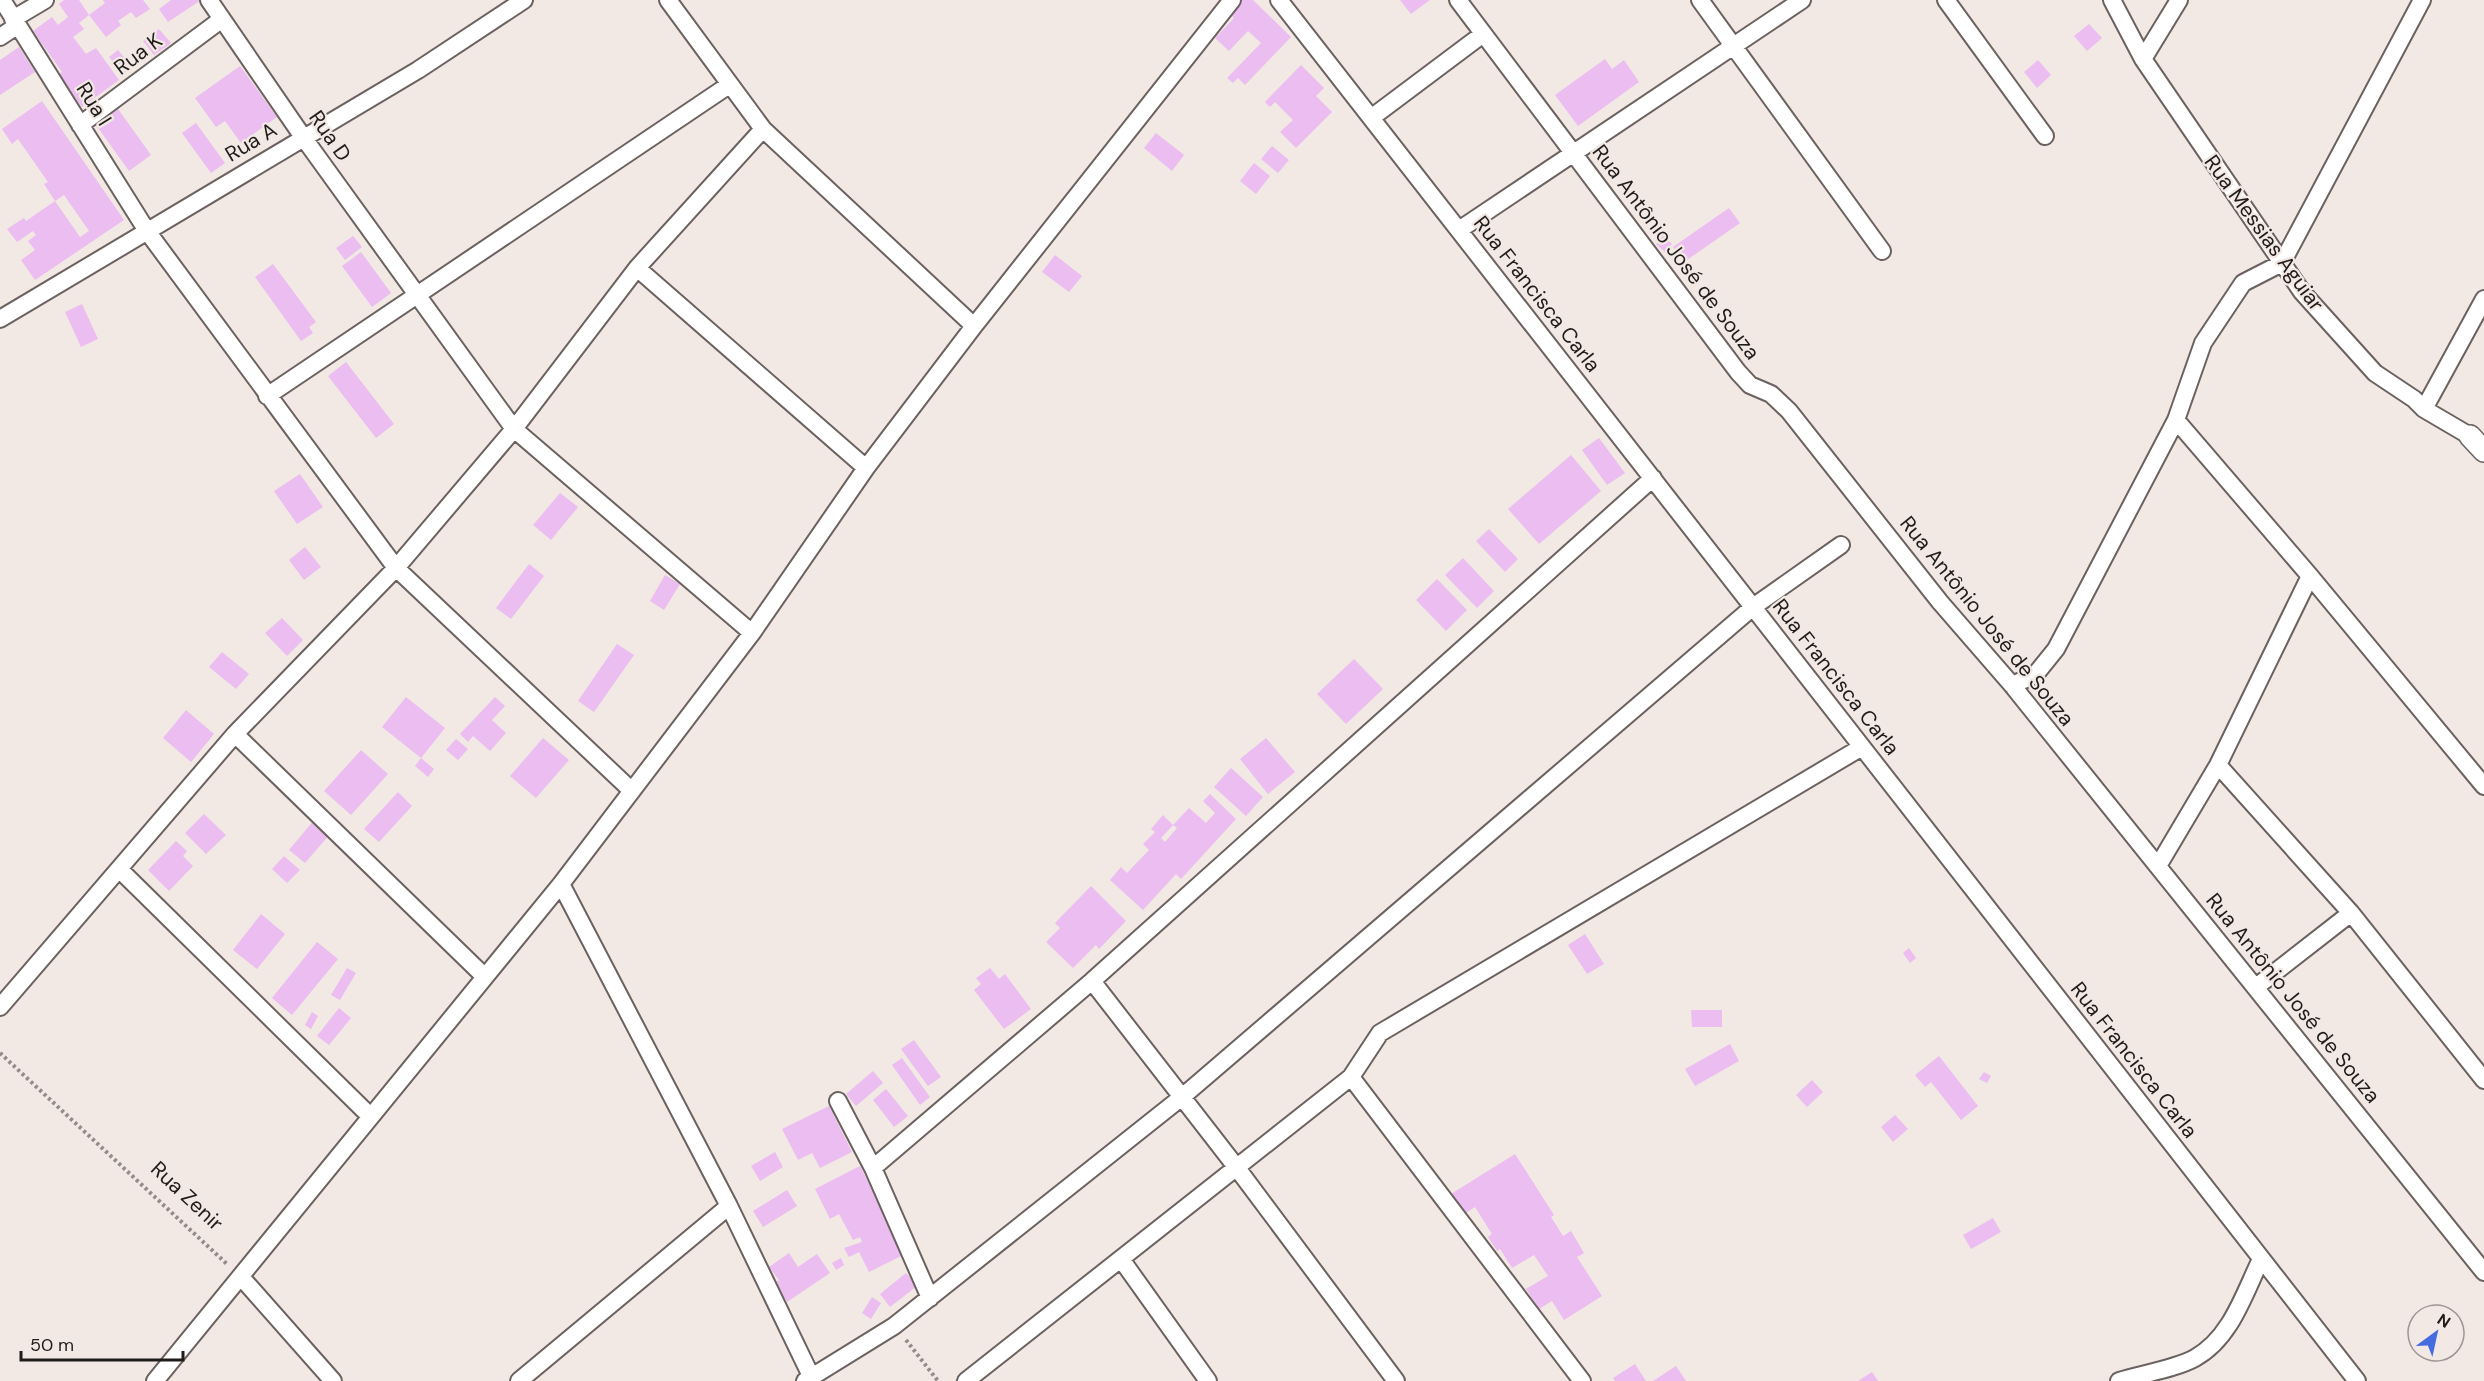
<svg xmlns="http://www.w3.org/2000/svg" width="2484" height="1381" font-family="'DM Sans',sans-serif">
  <rect width="100%" height="100%" fill="#f2e8e4"/>
  <path fill="#ebbdf1" fill-rule="evenodd" d="M64 0H79L89 15 79 23 84 29 73 37 86 54 96 48 119 80 82 107 58 75 62 72 33 31 52 17 58 25 68 17 59 4Z
    M103 0H143L150 9 136 18 131 12 118 21 121 25 106 37 89 15 105 3Z
    M171 0H201L168 22 159 9Z
    M1241 0H1253L1291 37 1245 85 1238 78 1233 83 1227 78 1261 43 1248 31 1229 51 1215 38 1234 18 1229 13Z
    M1400 0H1430L1411 14Z
    M2089 24 2102 38 2087 51 2074 36Z
    M159 29 171 43 154 55 143 41Z
    M19 47 35 72 0 95V60Z
    M118 50 132 67 123 74 109 57Z
    M1605 59 1612 69 1624 60 1639 82 1578 126 1555 95Z
    M2038 60 2051 75 2037 88 2024 72Z
    M1301 65 1324 88 1316 96 1332 112 1296 148 1280 132 1293 120 1275 102 1270 107 1265 102Z
    M240 66 277 117 241 143 225 121 216 127 195 98Z
    M42 101 124 220 35 280 21 260 35 250 28 241 36 235 33 231 17 242 7 229 24 218 26 221 55 201 80 237 89 231 64 195 55 201 44 184 48 182 18 139 12 144 2 129Z
    M118 109 151 155 129 171 96 125Z
    M196 123 225 163 211 173 182 133Z
    M1156 133 1184 155 1172 171 1144 148Z
    M1272 146 1289 160 1278 173 1261 159Z
    M1254 163 1270 176 1256 194 1240 181Z
    M1729 208 1740 223 1684 262 1673 247Z
    M353 236 362 247 345 260 336 248Z
    M1663 236 1672 244 1665 252 1656 244Z
    M361 252 391 293 372 307 342 266Z
    M1055 255 1082 276 1069 292 1042 272Z
    M273 264 316 322 309 327 313 333 301 341 255 277Z
    M82 304 98 339 81 347 65 312Z
    M346 362 394 424 376 438 328 376Z
    M1599 438 1625 473 1607 485 1582 450Z
    M1571 455 1601 491 1539 544 1508 509Z
    M300 474 323 507 297 524 274 491Z
    M560 493 578 507 551 540 533 525Z
    M1489 529 1518 559 1505 572 1476 541Z
    M305 547 321 567 304 580 289 560Z
    M1463 558 1494 591 1477 608 1445 575Z
    M529 564 544 576 511 619 496 608Z
    M665 575 680 584 664 610 650 601Z
    M1437 579 1467 610 1446 631 1416 600Z
    M282 618 303 640 287 656 265 633Z
    M617 644 634 655 594 712 578 701Z
    M222 652 249 674 236 689 209 667Z
    M1354 659 1383 689 1346 724 1317 694Z
    M406 697 445 728 421 758 382 727Z
    M495 697 505 706 492 720 506 733 490 751 473 736 468 742 460 734Z
    M186 710 214 734 191 762 163 738Z
    M543 738 569 760 536 798 510 776Z
    M1266 738 1295 772 1268 794 1240 759Z
    M456 739 468 749 458 760 446 750Z
    M361 750 388 774 351 815 324 791Z
    M421 758 434 769 428 777 415 766Z
    M1231 768 1263 797 1246 816 1214 787Z
    M398 792 412 806 379 842 364 829Z
    M1210 794 1236 819 1181 879 1176 874 1143 910 1110 880 1121 867 1127 873 1149 850 1143 844 1155 832 1151 829 1163 815 1173 825 1189 808 1206 823 1215 813 1203 801ZM1173 825 1177 828 1165 842 1161 838Z
    M204 814 226 835 206 854 185 833Z
    M315 819 331 833 305 863 289 850Z
    M176 841 187 851 183 856 193 866 169 891 148 870Z
    M284 856 300 870 287 883 272 869Z
    M1091 886 1126 921 1099 949 1096 945 1073 968 1046 942 1060 928 1055 923Z
    M261 914 285 934 257 969 233 950Z
    M1585 934 1604 964 1587 974 1568 945Z
    M317 942 338 959 292 1015 272 998Z
    M1909 948 1916 958 1910 963 1903 953Z
    M347 968 356 973 340 1000 331 995Z
    M990 968 999 979 1005 974 1031 1009 1004 1029 974 990 981 984 976 978Z
    M339 1008 351 1018 329 1045 317 1036Z
    M1691 1010H1722V1027H1692Z
    M312 1012 318 1016 311 1029 305 1025Z
    M914 1040 941 1077 928 1086 901 1049Z
    M1730 1044 1739 1061 1695 1086 1685 1069Z
    M1939 1056 1978 1106 1961 1120 1931 1082 1925 1087 1915 1075Z
    M902 1058 930 1097 920 1105 892 1065Z
    M873 1071 883 1083 856 1106 846 1094Z
    M1984 1072 1991 1076 1987 1083 1979 1079Z
    M1812 1080 1823 1092 1807 1107 1796 1095Z
    M886 1089 908 1116 894 1127 873 1100Z
    M829 1106 852 1152 820 1168 812 1153 798 1160 782 1129Z
    M1895 1115 1908 1129 1893 1142 1881 1127Z
    M775 1152 783 1167 760 1181 751 1166Z
    M1515 1154 1554 1215 1551 1217 1563 1236 1571 1231 1584 1253 1577 1257 1602 1296 1564 1320 1552 1301 1539 1309 1526 1289 1548 1276 1534 1255 1512 1268 1500 1249 1497 1251 1488 1237 1492 1234 1475 1207 1464 1214 1451 1194Z
    M860 1166 905 1254 869 1272 859 1252 849 1257 844 1248 862 1242 860 1237 853 1240 839 1214 830 1219 815 1189Z
    M787 1190 797 1206 763 1227 753 1211Z
    M1993 1218 2001 1232 1971 1249 1963 1235Z
    M789 1253 798 1267 817 1254 830 1273 787 1302 774 1283 779 1280 769 1267Z
    M841 1258 844 1265 836 1270 832 1263Z
    M906 1273 917 1286 890 1307 880 1294Z
    M872 1297 881 1303 871 1319 862 1313Z
    M1635 1364 1646 1381H1615L1613 1378Z
    M1676 1366 1686 1381H1653Z
    M1872 1372 1878 1381H1858Z"/>
  <g fill="none" stroke-linecap="round" stroke-linejoin="round">
    <g stroke="#6b625f" stroke-width="20">
      <path id="minor" d="M2 0 147 231 396 568 632 791
        M209 0 303 137 514 429 752 633
        M668 0 763 129 974 326
        M1279 0 2357 1381
        M1458 0 1738 372 1750 385 1771 394 1789 411 1940 602 2012 685 2484 1272
        M1700 0 1882 251
        M1946 0 2045 136
        M2112 0 2143 59 2302 292 2375 373 2414 399 2424 409 2470 436
        M13 19 45 0
        M0 37 18 25
        M2143 59 2179 0
        M1371 118 1483 34
        M80 125 222 19
        M1459 230 1802 0
        M637 268 866 468
        M0 319 418 70 524 0
        M267 396 729 85
        M2424 409 2484 299
        M2176 420 2310 576 2484 786
        M2012 685 2035 675 2056 649 2176 420 2203 343 2243 283 2282 263 2422 0
        M235 734 484 976
        M2218 765 2351 913 2484 1080
        M2158 866 2218 765 2310 576
        M119 869 369 1115
        M561 884 729 1206 811 1376
        M1092 981 1237 1168 1396 1381
        M2256 987 2351 913
        M0 1007 235 734 396 568 514 429 637 268 763 129
        M1351 1077 1582 1381
        M838 1101 873 1168 930 1298
        M873 1168 1092 981 1653 478
        M1121 1259 1208 1381
        M241 1277 333 1381
        M155 1381 561 884 752 633 866 468 974 326 1232 0
        M519 1381 729 1206
        M805 1381 894 1326 1182 1097 1753 607 1841 545
        M966 1381 1351 1077 1380 1033 1862 747
        M2119 1381C2141 1374 2175 1369 2195 1358 2231 1338 2244 1294 2261 1259"/>
    </g>
    <g stroke="#6b625f" stroke-width="24">
      <path id="tertiary" d="M2470 436 2484 451"/>
    </g>
    <path stroke="#938c89" stroke-width="4" stroke-dasharray="3 3" stroke-linecap="butt" d="M0 1053 228 1265
      M906 1340 938 1381"/>
    <use href="#minor" stroke="#fff" stroke-width="16"/>
    <use href="#tertiary" stroke="#fff" stroke-width="21"/>
  </g>
  <g text-anchor="middle" stroke-width="4.5" stroke-linejoin="round" paint-order="stroke">
    <g font-size="21" fill="#1f1c1a" stroke="#f2e8e4">
      <text transform="translate(138 54) rotate(-37)" y="7">Rua K</text>
      <text transform="translate(94 104) rotate(58)" y="7">Rua I</text>
      <text transform="translate(330 136) rotate(55)" y="7">Rua D</text>
      <text transform="translate(251 142) rotate(-31)" y="7">Rua A</text>
      <text transform="translate(2264 233) rotate(54)" y="7">Rua Messias Aguiar</text>
      <text transform="translate(1676 252) rotate(53)" y="7">Rua Antônio José de Souza</text>
      <text transform="translate(1537 294) rotate(52)" y="7">Rua Francisca Carla</text>
      <text transform="translate(1987 621) rotate(51)" y="7">Rua Antônio José de Souza</text>
      <text transform="translate(1836 677) rotate(52)" y="7">Rua Francisca Carla</text>
      <text transform="translate(2293 998) rotate(51)" y="7">Rua Antônio José de Souza</text>
      <text transform="translate(2134 1060) rotate(52)" y="7">Rua Francisca Carla</text>
      <text transform="translate(187 1196) rotate(43)" y="7">Rua Zenir</text>
    </g>
  </g>
  <g transform="translate(2436 1333) rotate(33)"><circle r="28" fill="#f2e8e4" stroke="#9e9693" stroke-width="1.5"/>
  <path d="M0-4.5L10 22L0 15L-10 22Z" fill="#466de0"/>
  <text y="-9" font-size="16" font-weight="bold" text-anchor="middle" fill="#1f1c1a">N</text>
  </g>
  <path d="M21 1351v9h162v-9" fill="none" stroke="#1f1c1a" stroke-width="3"/>
  <text x="30" y="1351" font-size="18" fill="#1f1c1a" stroke="#f2e8e4" stroke-width="4.5" paint-order="stroke">50 m</text>
</svg>
